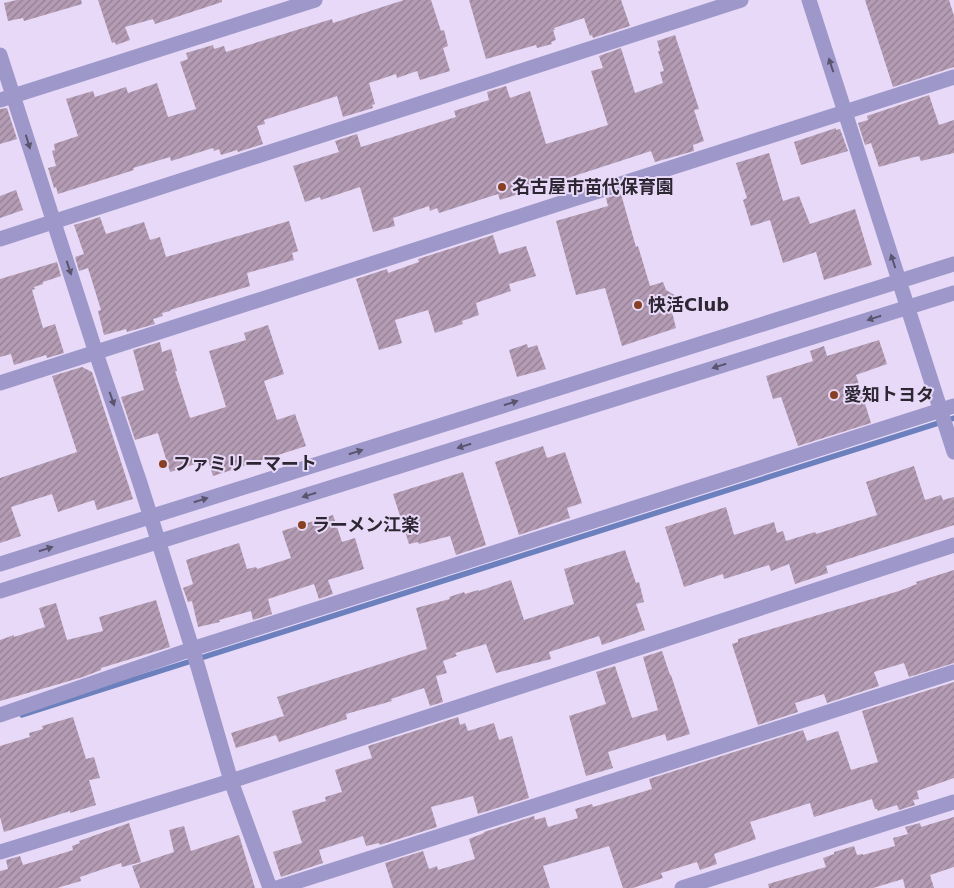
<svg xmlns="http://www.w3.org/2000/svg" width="954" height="888" font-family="'DejaVu Sans','Noto Sans JP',sans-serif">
  <defs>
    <pattern id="building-hatch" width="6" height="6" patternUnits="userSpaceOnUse" patternTransform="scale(1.25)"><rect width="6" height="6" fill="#b49cb4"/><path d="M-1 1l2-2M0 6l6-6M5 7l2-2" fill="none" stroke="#937f93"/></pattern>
  </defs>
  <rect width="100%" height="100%" fill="#e7d9f7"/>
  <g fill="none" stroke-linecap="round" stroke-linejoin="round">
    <path stroke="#6c80bd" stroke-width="5.5" d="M22 715 954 418"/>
  </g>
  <path fill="url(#building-hatch)" d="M17 0H81L82 4 24 21 23 18 8 21 4 3Z
    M98 0H222V2L155 24 153 19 125 27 130 40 116 45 115 42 112 43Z
    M404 0H431L441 31 444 30 448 46 443 48 450 71 420 80 417 71 397 78 396 74 369 83 375 104 372 105 373 108 343 117 337 96 264 120 265 124 257 126 263 144 238 152 237 150 221 155 219 149 214 151 213 148 171 161 170 157 133 168 134 170 58 194 56 187 54 188 48 168 56 166 52 151 55 150 54 144 78 136 66 99 93 91 95 97 126 87 128 93 157 83 168 117 196 109 180 62 188 59 186 53 213 45 214 49 224 46 226 52 332 19 333 23Z
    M469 0H621L630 26 593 38 592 35 590 36 584 18 554 28 555 30H553L556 40 551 42 552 44 537 48 536 45 486 59Z
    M865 0H949L954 16V67L893 87Z
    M675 35 699 109 694 110 704 141 693 145 694 151 655 162 651 151 500 200 498 194 439 213 437 208 430 211 429 206 393 218 395 226 373 232 360 187 321 200 320 197 305 202 293 166 339 152 335 141 357 134 361 147 456 117 454 111 489 100 487 92 506 86 510 98 530 91 546 144 608 125 591 71 603 68 599 56 621 48 635 93 663 83 660 72 664 71 658 51H660L657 41Z
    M929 95 939 125 954 120V153L921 161 919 156 907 159 879 167 871 143 865 145 858 123 868 120 867 116Z
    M7 108 17 139 0 144V109Z
    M836 128V130L840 129 848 151 801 165 794 142Z
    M769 153 783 201 799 196 810 224 855 209 872 265 824 280 816 252 783 263 770 220 751 226 743 200 747 198 736 163Z
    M16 190 23 210 0 218V196Z
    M621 194 636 247 638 246 650 286 663 282 666 290 676 296 680 300 672 312 676 328 622 346 605 288 576 295 556 221 608 206 606 198Z
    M100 217 106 234 144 222 150 240 160 237 166 257 289 221 298 251 292 253 294 260 247 273 250 286 170 310V311L162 313 163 316 153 319 155 324 127 332 126 329 104 335 98 311 101 310 88 268 79 271 75 257 84 254 74 225Z
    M493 235 499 254 526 246 536 276 509 284 511 291 476 303 479 315 462 321 463 324 435 333 428 310 395 320 402 343 379 350 356 279 387 269 388 273 419 262 418 259Z
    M57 262 61 276 43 282V284L34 287 35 289 32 290 43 328 55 324 64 353 47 358 46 355 14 365 11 354 0 357V279Z
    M268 325 284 374 264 381 277 420 295 414 306 446 213 476 208 460 170 472 158 433 135 440 121 397 144 390 133 350 160 342 162 352 171 349 177 371H175L190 418 226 407 209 351 246 340 244 333Z
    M879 340 887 364 856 375 871 423 798 446 781 397 773 399 766 376 813 361 810 351 824 346 827 356Z
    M527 344 528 348 537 345 546 369 517 377 509 350Z
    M82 367 92 372 133 499 97 510 94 500 58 512 52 494 11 507 21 536 0 543V478L77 452 52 376Z
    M543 446 547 458 565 452 582 503 567 508 570 518 519 535 495 462Z
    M914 466 925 500 941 495 943 500 954 497V525L826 566 828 573 795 584 789 564 771 571 769 565 724 579 723 574 684 587 665 527 726 507 734 535 774 522 777 533 783 531 786 541 815 532 816 534 877 515 866 482Z
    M463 472 486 545 456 555 450 536 419 544 418 542 409 544 393 494Z
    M333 515 342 542 355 538 364 569 328 580 333 594 319 599 314 584 268 599 272 614 253 620 251 611 219 620 220 622 198 627 192 601 188 602 183 588 193 584 186 560 239 543 247 569 256 567 257 569 291 558 282 531Z
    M625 550 636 583 639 582 644 602 636 604 645 630 602 645 599 636 549 652 551 659 496 673 486 644 455 653 457 656 443 661 447 673 436 676 443 702 430 706 424 688 391 699 392 701 346 714 347 719 279 742 276 735 236 748 231 733 284 716 277 697 427 649 416 608 450 599 449 597 464 592 465 594 478 590 479 591 511 580 524 620 574 604 564 569Z
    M954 570V663L909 677 904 663 874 672 879 686 827 703 824 694 795 703 798 712 758 725 732 644 738 642V639L899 591 917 584 916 582Z
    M156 600 170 647 101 668V670L83 677 0 701V640L14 635V637L45 627 39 608 56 603 67 640 103 631 99 617Z
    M662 651 670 675H671L690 734 667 741 665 734 608 752 613 768 586 776 569 716 606 704 596 672 615 666 632 718 658 710 643 657Z
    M954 682V778L917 791 919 799 913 800 915 805 899 810 897 805 878 811 877 809H875L872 799 814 817 810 803 750 822 756 839 714 854 717 864 700 870 697 862 661 873 663 878 633 888H623L609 846 543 866 550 888H393L385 863 423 851 429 869 437 866 438 870 475 859 469 839 484 833V832L534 816 535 820 545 817 548 827 578 818 575 809 592 804 593 807 652 789 649 779 803 730 807 741 838 731 851 770 878 762 862 711Z
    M73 717 86 759 94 757 100 778 89 780 96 805 70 813V811L4 832 0 817V746L30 737 29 733 43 729 42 726Z
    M458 717 460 725 465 723 468 731 494 723 499 740 512 736 529 798 478 814 473 796 431 807 437 827 380 845 379 843 366 846 363 836 319 850 323 863 281 877 273 852 302 843 292 811 326 801 325 797 342 792 335 770 372 758 368 746Z
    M954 817V867L930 875 934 888H905L903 879 873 888H769L768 884 826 867 823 858 834 854V852L854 846 857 855 863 854V855L895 846 893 838 908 834 905 827 920 823 921 827Z
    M129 823 141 862 122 867 121 863 80 877 81 881 57 888H0V871L8 869 6 860 20 856 23 865 57 855 73 850 72 846 80 843 79 841Z
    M184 826 191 851 239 835 255 888H140L132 866 174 852 169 830Z"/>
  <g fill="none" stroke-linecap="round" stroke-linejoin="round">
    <path stroke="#9d98c9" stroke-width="15" d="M809 0 954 452
      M0 55 96 353 140 483 198 667 231 781 270 888
      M0 100 315 0
      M0 239 741 0
      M0 383 954 77
      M0 564 954 264
      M0 591 954 293
      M0 715 192 649 954 406
      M0 852 231 781 954 545
      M277 888 954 672
      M682 888 954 802"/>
  </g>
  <defs><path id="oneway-solid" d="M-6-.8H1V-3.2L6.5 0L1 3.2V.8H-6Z" transform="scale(1.25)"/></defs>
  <g fill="#5a546f">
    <use href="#oneway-solid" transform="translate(831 65) rotate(-108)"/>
    <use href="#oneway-solid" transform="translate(28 142) rotate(73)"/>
    <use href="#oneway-solid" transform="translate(893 261) rotate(-108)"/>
    <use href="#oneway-solid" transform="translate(69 268) rotate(72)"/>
    <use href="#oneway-solid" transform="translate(874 318) rotate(163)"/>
    <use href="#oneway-solid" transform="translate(719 366) rotate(163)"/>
    <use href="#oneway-solid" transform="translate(112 399) rotate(71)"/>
    <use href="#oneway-solid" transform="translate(511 403) rotate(-17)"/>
    <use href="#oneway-solid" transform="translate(464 446) rotate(163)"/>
    <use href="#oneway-solid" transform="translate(356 452) rotate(-17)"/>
    <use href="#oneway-solid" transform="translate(309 495) rotate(163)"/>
    <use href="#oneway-solid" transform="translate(201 500) rotate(-17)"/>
    <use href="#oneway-solid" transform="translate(46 549) rotate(-18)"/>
  </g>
  <g fill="#883f23" stroke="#e7d9f7" stroke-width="2">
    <circle cx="502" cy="187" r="5"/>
    <circle cx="638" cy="305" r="5"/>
    <circle cx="834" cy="395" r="5"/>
    <circle cx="163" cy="464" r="5"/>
    <circle cx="302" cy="525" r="5"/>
  </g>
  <g text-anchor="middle" stroke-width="4" stroke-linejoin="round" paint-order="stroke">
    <g font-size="18" font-weight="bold" fill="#2d2733" stroke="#e7d9f7" text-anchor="start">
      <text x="512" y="193">名古屋市苗代保育園</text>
      <text x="648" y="311">快活Club</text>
      <text x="844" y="401">愛知トヨタ</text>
      <text x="173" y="470">ファミリーマート</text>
      <text x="312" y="531">ラーメン江楽</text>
    </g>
  </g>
</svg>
